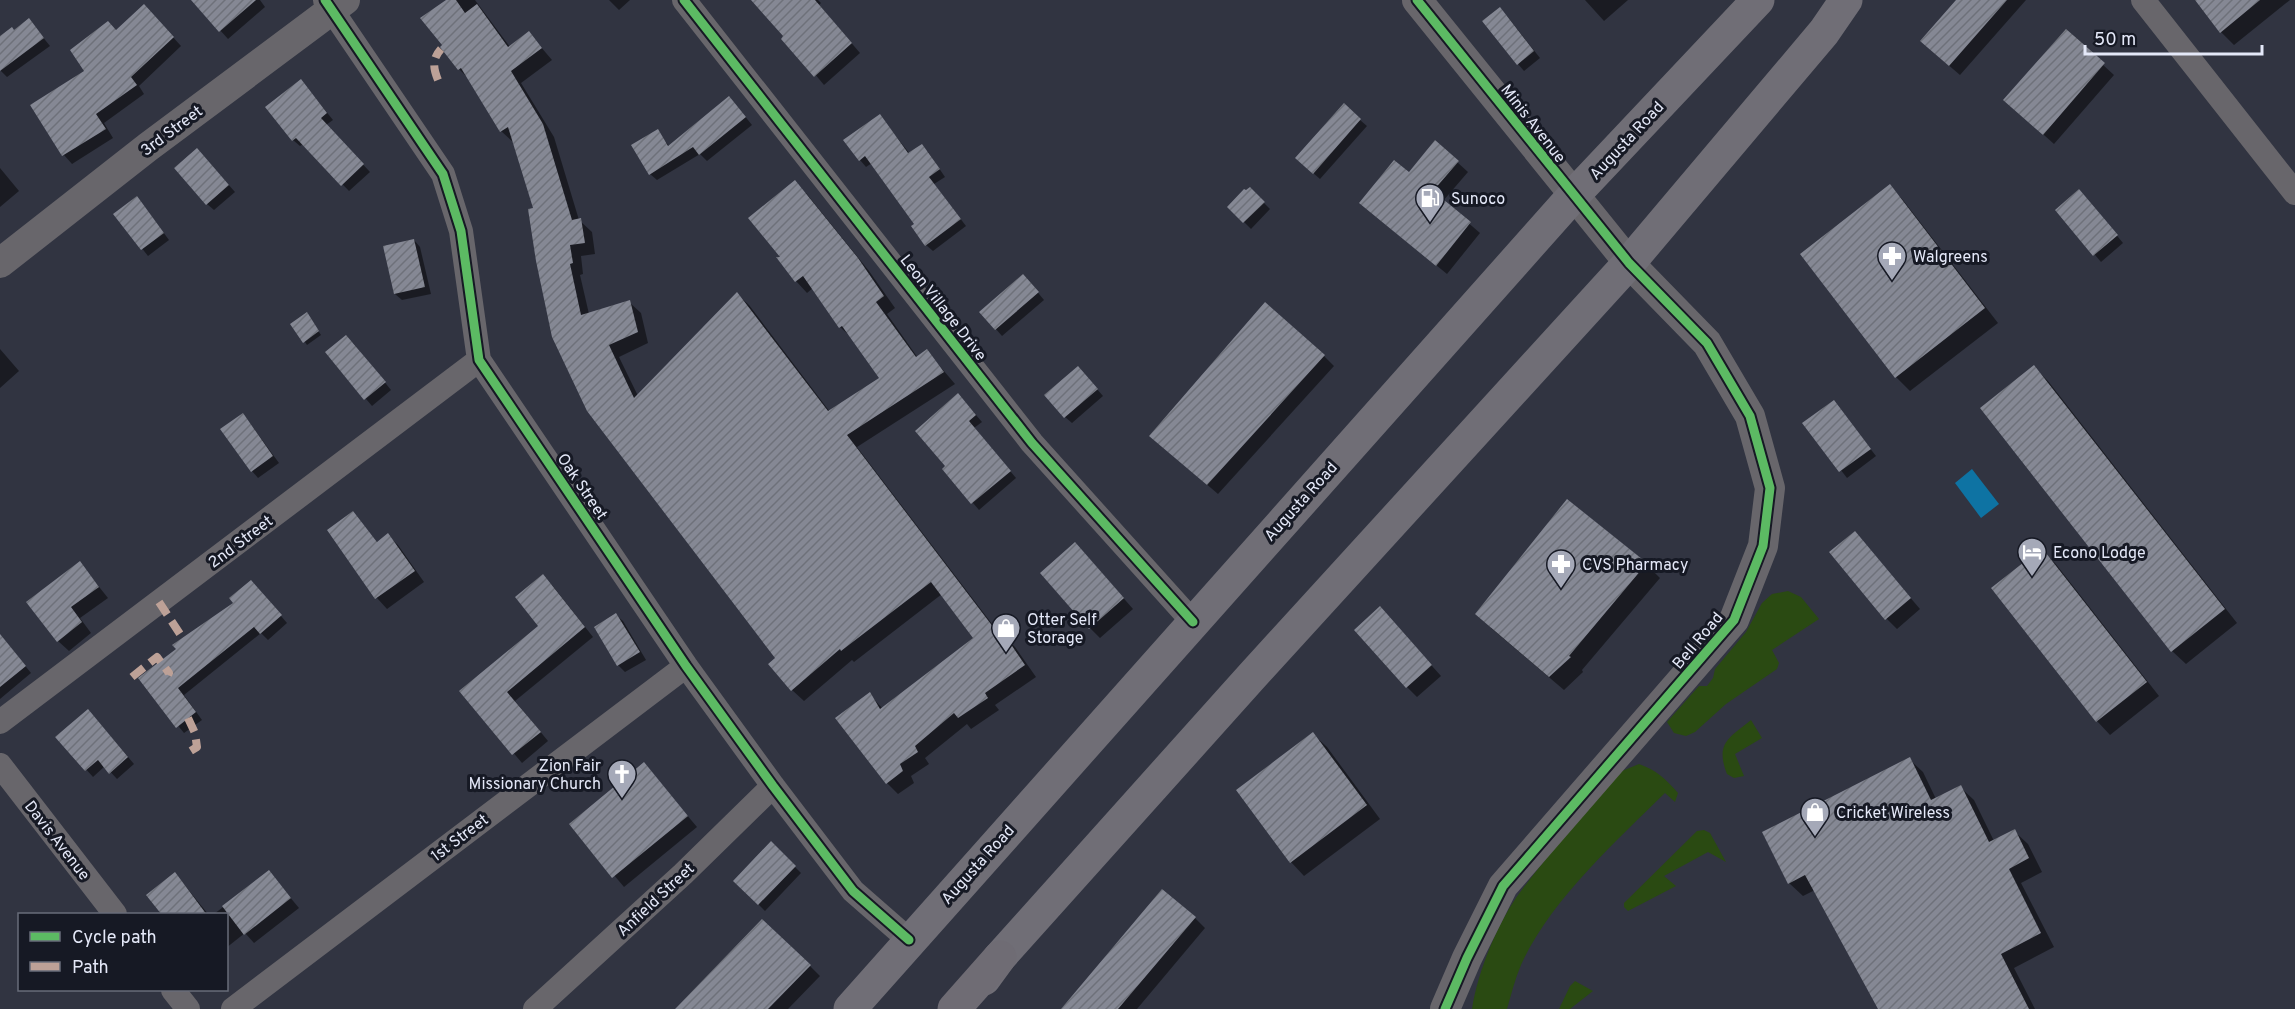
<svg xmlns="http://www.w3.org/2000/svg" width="2295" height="1009" font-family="Overpass,sans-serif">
  <defs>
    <pattern id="building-hatch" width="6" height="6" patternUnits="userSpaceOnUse" patternTransform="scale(1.5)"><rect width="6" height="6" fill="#858894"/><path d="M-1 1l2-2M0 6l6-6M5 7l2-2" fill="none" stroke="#6e717a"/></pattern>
  </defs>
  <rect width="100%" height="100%" fill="#313441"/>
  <path fill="#2a4a12" d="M1788 591 1801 597 1819 619 1772 650 1779 663 1777 669 1726 704 1695 732 1686 736 1674 733 1667 722 1699 686H1707L1713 678 1715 669 1746 632 1762 603 1772 594Z
    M1751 720 1762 738 1735 754 1744 776 1734 778 1727 774C1715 743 1729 738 1751 720Z
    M1639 764C1656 770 1666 779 1678 793L1675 802 1665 793C1616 841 1549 902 1521 965 1515 979 1511 995 1507 1009H1472C1478 971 1498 921 1521 891 1552 849 1588 810 1622 771Z
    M1704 830 1710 833 1726 862 1708 852 1664 876 1676 886 1628 911 1624 907V903L1697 831Z
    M1575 981 1593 991 1570 1009H1559L1570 986Z"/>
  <path fill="#0e73a3" d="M1972 469 1999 504 1981 518 1955 483Z"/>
  <path fill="#0007" d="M193 0H260L265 7 228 39Z
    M449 0H475L510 47 529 33 552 60 521 83 554 137 579 220 592 232 595 254 581 256 583 274 580 275 589 314 629 302 641 313 648 343 619 357 638 396 737 294 749 305 830 412 881 378 852 338 840 327 813 288 807 293 796 281 783 259 806 193 869 271 895 308 887 314 918 358 927 351 955 384 857 447 1002 637 1004 636 1015 647 1036 677 995 705 999 710 971 729 967 724 925 758 929 764 911 776 914 783 898 794 887 783 869 694 883 709 975 638 942 594 854 662 852 660 804 701 792 690 777 659 588 410 535 209 514 141 513 142 501 131 468 78 459 69Z
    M609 0H630L619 10Z
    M753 0H818L821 3 819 5 860 53 824 85Z
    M1585 0H1628L1604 21Z
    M1958 0H2026L1960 75 1932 51Z
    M2196 0H2290L2234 45 2221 32Z
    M152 14 181 46 139 86 144 94 104 123 113 138 72 164 64 155 33 105 87 72 116 31Z
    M1507 16 1540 58 1524 71 1518 64Z
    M29 20 50 46 7 77 0 70V38L15 31Z
    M2066 31 2114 75 2054 144 2016 110Z
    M307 88 333 120 326 125 370 172 349 191 303 144 300 146 293 140Z
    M735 104 752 125 707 161 700 154 657 180 650 174 657 131 669 146Z
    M880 116 910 154 922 146 928 152 945 177 934 184 966 226 933 251 926 245 916 225 872 163 866 167 860 160Z
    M1360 120 1367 126 1320 179 1304 165Z
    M1435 142 1468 172 1443 201 1480 233 1447 274 1371 212 1409 174Z
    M204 157 235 192 214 210 207 204Z
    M0 168 19 191 0 207Z
    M1890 186 1903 200 1998 323 1910 391 1896 377 1802 254Z
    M1250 189 1270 209 1251 229 1229 207Z
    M2086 198 2123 243 2101 262 2057 210Z
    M143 205 169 240 148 256 115 214Z
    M414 240 420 247 431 294 402 300 395 294Z
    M1030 283 1044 300 1002 336 981 312Z
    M309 317 321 335 307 345 305 342Z
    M353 343 391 390 372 406 327 353Z
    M0 349 19 371 0 388Z
    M1324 356 1334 366 1218 494 1162 446Z
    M2034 367 2048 381 2237 623 2186 664 2172 651Z
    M1084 374 1103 396 1072 423 1065 417Z
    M965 402 982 422 974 428 1016 478 979 510 944 469 947 467Z
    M1834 402 1876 456 1847 478 1805 424Z
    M249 422 279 463 258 478 252 471Z
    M1567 501 1646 564 1660 578 1582 670 1583 672 1564 690 1491 628Z
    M353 513 378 543 387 535 398 545 424 582 387 609 377 598 329 530Z
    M1855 533 1920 609 1897 629 1887 619Z
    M2041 550 2055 563 2159 696 2110 735 2097 721Z
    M1085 554 1133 609 1100 638 1090 628Z
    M80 563 108 598 80 618 91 633 69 651 58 641Z
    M552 585 593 637 515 701 548 741 522 763 461 691 540 626Z
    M257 588 287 623 268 640 261 633 184 695 202 720 184 733 140 679Z
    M616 615 623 621 646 660 625 672 618 665 596 627Z
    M1390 619 1441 676 1417 697 1407 687Z
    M0 644 10 647 31 673 0 699Z
    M95 718 134 764 117 779 105 766 93 777 57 737Z
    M1313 734 1327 747 1380 819 1304 876 1291 862Z
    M1909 759 1923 772 1936 799 1960 787 1974 800 1994 841 2014 831 2028 844 2042 872 2021 883 2054 947 2014 968 2035 1009H1879L1815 890 1803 896 1789 883Z
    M644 764 697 827 624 887 571 824Z
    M771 843 801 873 765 911 735 881Z
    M269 872 299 908 254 943 245 933 226 948V914H214Z
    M175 874 183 883 208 914H164Z
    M1195 918 1205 928 1137 1009H1071Z
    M810 966 820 976 788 1009H677Z"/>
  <path fill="url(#building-hatch)" d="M191 0H256L219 32Z
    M446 0H456L465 13 477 4 508 47 529 31 542 48 511 71 543 124 572 220 581 218 585 243 570 245 573 263 570 264 581 315 630 300 638 332 609 345 634 398 737 292 828 411 879 378 842 326 839 328 803 276 795 282 776 257H780L748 218 795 180 858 258 884 296 876 302 916 357 927 349 944 372 847 435 1000 636 1004 634 1025 665 985 693 988 698 958 718 954 713 915 746 918 752 900 764 903 771 886 784 835 718 870 692 880 709 973 638 931 582 841 651 840 649 791 691 768 664 775 658 587 411 552 337 536 261 528 209 533 208 508 127 500 132 461 68 458 70 440 47 442 45 420 18Z
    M751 0H815L852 43 814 77 781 39 783 36Z
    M1956 0H2007L1949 66 1920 41Z
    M2195 0H2260L2220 33Z
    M144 4 174 37 131 77 137 85 96 114 106 129 62 156 30 105 84 71 70 50 108 21 116 30Z
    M1500 7 1534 51 1517 65 1482 21Z
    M29 18 44 38 0 71V36L12 27 14 30Z
    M2066 29 2105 63 2043 135 2003 100Z
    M301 79 327 113 321 118 364 164 341 186 296 138 292 141 265 107Z
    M729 96 746 117 699 155 693 147 649 175 631 145 658 129 668 146Z
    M1344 103 1361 119 1313 174 1295 158Z
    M880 114 908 153 922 144 940 169 929 177 961 219 925 246 911 226 914 224 865 156 859 161 843 140Z
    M1435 140 1459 161 1433 191 1471 222 1436 266 1359 203 1394 160 1409 172Z
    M197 148 229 185 206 205 174 168Z
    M1890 184 1985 308 1895 378 1800 254Z
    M1250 187 1265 202 1243 223 1227 207 1244 189 1246 190Z
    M2079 189 2118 235 2093 256 2055 210Z
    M137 196 164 233 141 250 113 214Z
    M414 239 425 287 394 294 383 246Z
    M1023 274 1039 292 995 330 979 312Z
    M1265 302 1325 355 1207 485 1149 436Z
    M307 312 319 331 303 343 290 324Z
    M346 335 386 382 364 400 325 352Z
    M2034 365 2225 609 2171 652 1980 408Z
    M1078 366 1098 389 1064 418 1044 395Z
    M958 393 976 415 969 421 1011 471 971 504 942 469 945 466 915 431Z
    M1834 400 1871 449 1839 472 1802 423Z
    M243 413 273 456 251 472 220 429Z
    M1567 499 1647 563 1569 656 1571 657 1549 677 1475 614Z
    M353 511 377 542 388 533 415 571 375 599 327 530Z
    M1855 531 1911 598 1885 620 1829 552Z
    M1075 542 1124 598 1089 629 1040 573Z
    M2042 548 2147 682 2096 722 1991 588Z
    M80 561 99 587 71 607 82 622 57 642 26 602Z
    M543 574 585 627 507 692 541 732 512 755 459 691 538 626 515 597Z
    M251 580 282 615 260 634 254 627 178 688 196 712 176 728 138 678 176 649 172 645 233 603 229 598Z
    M1380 606 1432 665 1406 688 1354 630Z
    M616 613 640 652 617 666 594 627Z
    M0 634 26 666 0 687Z
    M88 709 128 757 109 774 98 760 85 771 55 737Z
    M1313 732 1367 805 1290 863 1236 790Z
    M1910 757 1931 800 1961 785 1989 842 2015 829 2029 858 2009 869 2041 933 2001 954 2029 1009H1878L1805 875 1788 884 1762 832Z
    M644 762 688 816 612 878 569 824Z
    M771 841 796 866 758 905 733 881Z
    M269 870 291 898 244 935 222 906Z
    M175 872 207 915H162L146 895Z
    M1162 889 1196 917 1118 1009H1061Z
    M762 919 811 965 768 1009H675Z"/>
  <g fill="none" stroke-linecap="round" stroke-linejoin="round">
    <path stroke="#68666b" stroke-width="24" d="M325 0 443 174 461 231 479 360 686 666 773 786 853 891 909 940
      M684 0 1032 443 1193 622
      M2143 0 2295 193
      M0 722 479 360
      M0 765 115 914
      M173 990 188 1009
      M233 1009 686 666
      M535 1009 683 874 773 786"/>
    <path stroke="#68666b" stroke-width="30" d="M1417 0 1629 263 1707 343 1750 416 1770 488 1763 546 1734 620 1503 886 1467 958 1445 1009
      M0 263 148 147 345 0"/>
    <path stroke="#706e76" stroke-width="33" d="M984 979 1000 957 1252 676 1629 263 1824 32 1846 0
      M850 1009 1573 196 1758 0"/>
    <path stroke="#6f6c74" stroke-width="33" d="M954 1009 1000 957"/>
    <path stroke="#bda197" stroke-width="8" stroke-dasharray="15 8" stroke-linecap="butt" d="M438 80C433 68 432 59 441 49
      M159 602 180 634
      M132 677 157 657 169 673 168 675
      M188 718 195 733 197 747 189 752"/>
    <g stroke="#161924" stroke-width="13">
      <path id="cycleway" d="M325 0 443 174 461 231 479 360 686 666 773 786 853 891 909 940
        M684 0 1032 443 1193 622
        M1417 0 1629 263 1707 343 1750 416 1770 488 1763 546 1734 620 1503 886 1467 958 1445 1009"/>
    </g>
    <use href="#cycleway" stroke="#5cba63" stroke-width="9"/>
  </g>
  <defs>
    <g id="fuel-pin" transform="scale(1.5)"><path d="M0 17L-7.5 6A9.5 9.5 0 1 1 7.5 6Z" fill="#a5a9b8" stroke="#161924"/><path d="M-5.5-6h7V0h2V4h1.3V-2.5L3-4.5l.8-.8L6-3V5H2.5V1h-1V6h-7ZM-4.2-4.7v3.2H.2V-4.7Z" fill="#fff"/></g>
    <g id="pharmacy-pin" transform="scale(1.5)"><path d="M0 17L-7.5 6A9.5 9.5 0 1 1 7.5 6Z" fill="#a5a9b8" stroke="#161924"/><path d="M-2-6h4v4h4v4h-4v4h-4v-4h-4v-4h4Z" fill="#fff"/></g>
    <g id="hotel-pin" transform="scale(1.5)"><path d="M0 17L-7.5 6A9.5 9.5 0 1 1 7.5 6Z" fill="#a5a9b8" stroke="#161924"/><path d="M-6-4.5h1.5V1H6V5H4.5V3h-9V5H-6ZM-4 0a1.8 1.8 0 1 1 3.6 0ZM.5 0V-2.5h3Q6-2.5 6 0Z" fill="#fff"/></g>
    <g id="shop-pin" transform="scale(1.5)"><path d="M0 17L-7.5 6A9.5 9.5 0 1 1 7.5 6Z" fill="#a5a9b8" stroke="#161924"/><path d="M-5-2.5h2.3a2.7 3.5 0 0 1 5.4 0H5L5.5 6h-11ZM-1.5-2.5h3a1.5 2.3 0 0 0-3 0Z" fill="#fff"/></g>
    <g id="church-pin" transform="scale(1.5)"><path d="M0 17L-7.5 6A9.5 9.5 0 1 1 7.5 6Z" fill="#a5a9b8" stroke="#161924"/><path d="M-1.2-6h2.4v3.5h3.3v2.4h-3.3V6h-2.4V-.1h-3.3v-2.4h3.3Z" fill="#fff"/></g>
  </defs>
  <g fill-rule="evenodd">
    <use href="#fuel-pin" x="1430" y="198"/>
    <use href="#pharmacy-pin" x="1892" y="256"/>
    <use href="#hotel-pin" x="2032" y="552"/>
    <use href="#pharmacy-pin" x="1561" y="564"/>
    <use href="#shop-pin" x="1006" y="628"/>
    <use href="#church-pin" x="622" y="774"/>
    <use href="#shop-pin" x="1815" y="812"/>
  </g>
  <g text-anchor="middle" stroke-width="6" stroke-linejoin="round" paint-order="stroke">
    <g font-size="16" fill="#e4e8f8" stroke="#161924">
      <text transform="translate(1534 123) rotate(52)" y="6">Minis Avenue</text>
      <text transform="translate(171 130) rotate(-37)" y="6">3rd Street</text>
      <text transform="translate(1626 140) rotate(-47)" y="6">Augusta Road</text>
      <text transform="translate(944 307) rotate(52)" y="6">Leon Village Drive</text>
      <text transform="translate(583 486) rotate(56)" y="6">Oak Street</text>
      <text transform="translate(1300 501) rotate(-48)" y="6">Augusta Road</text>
      <text transform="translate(240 541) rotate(-37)" y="6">2nd Street</text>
      <text transform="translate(1697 640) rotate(-50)" y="6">Bell Road</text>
      <text transform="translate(459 837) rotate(-37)" y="6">1st Street</text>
      <text transform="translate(58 840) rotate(52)" y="6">Davis Avenue</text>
      <text transform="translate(977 864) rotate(-48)" y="6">Augusta Road</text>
      <text transform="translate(655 899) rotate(-43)" y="6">Anfield Street</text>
    </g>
    <g font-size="16" fill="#e4e8f8" stroke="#161924" text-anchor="start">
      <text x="1451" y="204">Sunoco</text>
      <text x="1913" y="262">Walgreens</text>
      <text x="2053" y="558">Econo Lodge</text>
      <text x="1582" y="570">CVS Pharmacy</text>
      <text x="1027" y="625">Otter Self<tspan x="1027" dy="18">Storage</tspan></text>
      <text x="601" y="771" text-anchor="end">Zion Fair<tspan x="601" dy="18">Missionary Church</tspan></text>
      <text x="1836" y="818">Cricket Wireless</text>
    </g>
  </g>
  <rect x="18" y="913" width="210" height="78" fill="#161924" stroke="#686c79" stroke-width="1.5"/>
  <rect x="30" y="932" width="30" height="9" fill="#5cba63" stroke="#686c79" stroke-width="1.5"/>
  <text x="72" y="943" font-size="18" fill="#e4e8f8">Cycle path</text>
  <rect x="30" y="962" width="30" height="9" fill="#bda197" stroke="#686c79" stroke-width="1.5"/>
  <text x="72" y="973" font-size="18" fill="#e4e8f8">Path</text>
  <path d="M2085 45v9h177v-9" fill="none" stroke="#e4e8f8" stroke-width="3"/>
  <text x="2094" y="45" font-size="18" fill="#e4e8f8" stroke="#161924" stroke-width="4.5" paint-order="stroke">50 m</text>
</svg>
